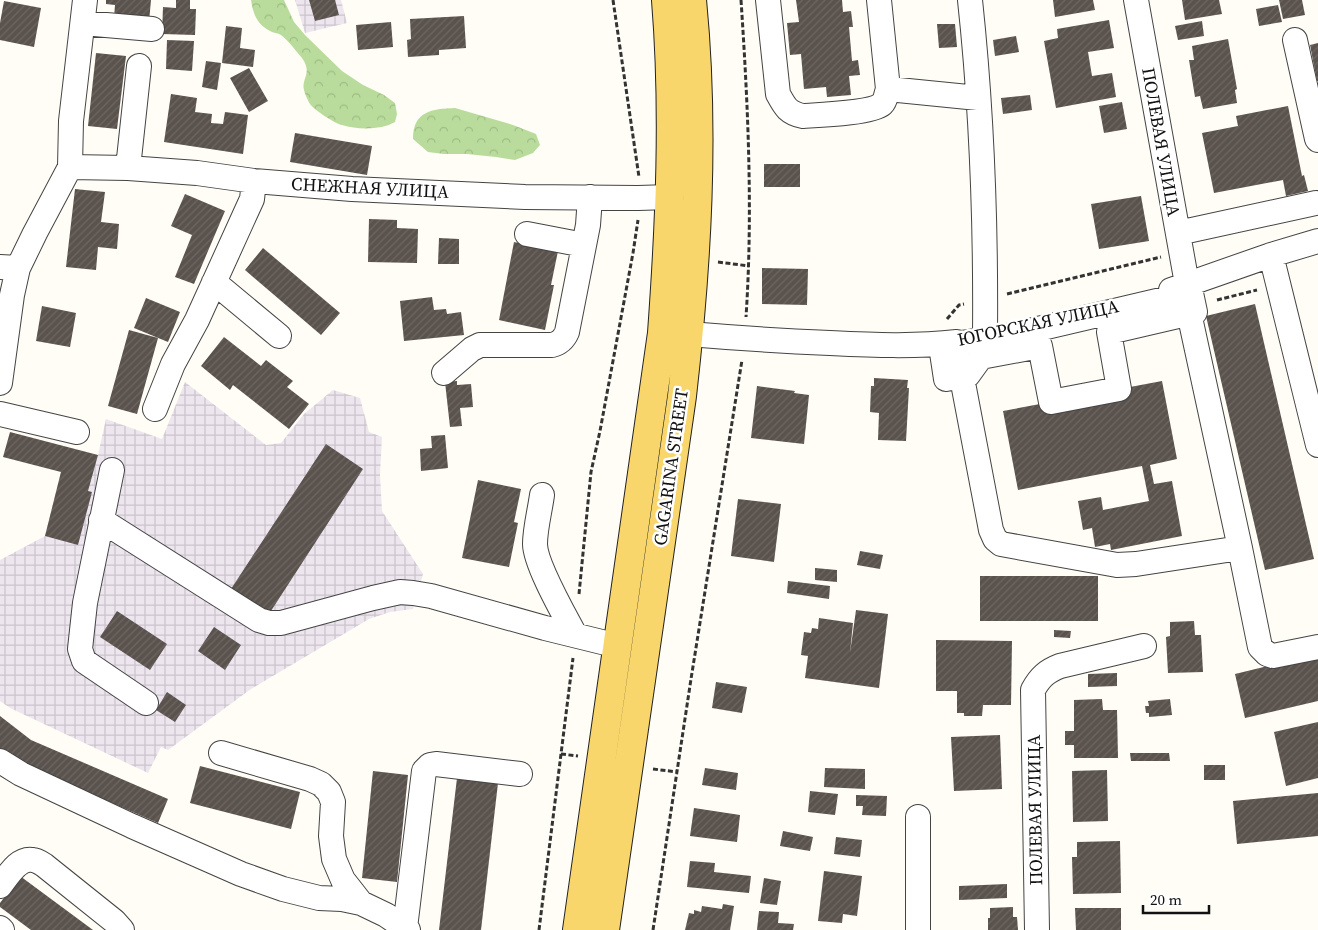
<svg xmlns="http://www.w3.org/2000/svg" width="1318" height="930" font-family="'Source Serif 4',serif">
  <defs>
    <pattern id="industrial-grid" width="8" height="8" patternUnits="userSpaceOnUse" patternTransform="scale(1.25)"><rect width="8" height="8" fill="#eee6ef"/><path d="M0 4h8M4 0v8" fill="none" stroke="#cbc4cc"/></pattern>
    <pattern id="forest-crowns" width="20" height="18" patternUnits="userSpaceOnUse" patternTransform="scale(1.25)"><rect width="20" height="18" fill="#b9dc9c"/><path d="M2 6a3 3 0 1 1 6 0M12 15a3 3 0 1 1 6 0" fill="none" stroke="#9ebc85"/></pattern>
    <pattern id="building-hatch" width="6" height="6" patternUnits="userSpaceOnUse" patternTransform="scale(1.25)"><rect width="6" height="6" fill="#5a524d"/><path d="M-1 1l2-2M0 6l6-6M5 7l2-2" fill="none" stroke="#6d6662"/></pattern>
  </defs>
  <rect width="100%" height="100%" fill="#fffdf5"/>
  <path fill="url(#industrial-grid)" d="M295 0H341L347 23 305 33Z
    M185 382 266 445 281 443 304 414 333 390 360 398 369 432 382 437 380 475 382 511 423 574 413 609 390 612 369 619 251 689 168 750 161 747 148 773 10 708 0 701V560L45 536 61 472 98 455 106 419 162 439Z"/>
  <path fill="url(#forest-crowns)" d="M251 0H284L294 22 305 35 342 71 363 85 384 95 395 103 397 114 395 122C381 130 358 130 342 125 336 124 314 110 310 104 308 101 305 94 304 90 301 79 313 73 302 58 297 52 287 39 281 35 278 33 273 33 270 31 257 24 253 14 251 0Z
    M455 108 513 125 536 134 540 145 533 153 515 160 496 157 467 154H444L428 152 413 139C413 111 432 109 455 108Z"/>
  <path fill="url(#building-hatch)" d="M106 0H151L149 22 114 18 115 5 106 4Z
    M176 0H190V9H196L195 35 162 34 163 7 176 8Z
    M309 0H335L339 15 315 21Z
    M796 0H842L843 12 851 11 853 27H849L852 61 858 60 860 75 849 76 851 95 827 97 826 87 804 89 801 54 790 55 787 23 799 22Z
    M1053 0H1093L1095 10 1055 17Z
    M1182 0H1219L1222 14 1185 20Z
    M1279 0H1302L1305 15 1283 19Z
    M4 1 41 8 34 47 0 40V23Z
    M1278 5 1282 22 1259 26 1256 9Z
    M464 16 466 48 439 50V55L408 57 407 40 411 39 410 19Z
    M1109 20 1114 48 1088 52 1092 76 1112 73 1116 97 1056 108 1044 41 1058 38 1057 29Z
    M1202 21 1204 36 1178 40 1175 26Z
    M391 22 393 47 358 50 356 25Z
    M937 24H955L957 47 939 48Z
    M226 26 242 28 240 48 255 50 253 67 222 63Z
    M1016 36 1019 52 995 56 993 40Z
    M1228 39 1237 89 1235 90 1237 103 1203 109 1200 96 1195 97 1189 60H1194L1192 46Z
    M167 40 194 41 192 71 166 69Z
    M1318 43V81H1317L1310 45Z
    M96 53 126 56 117 129 88 126Z
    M206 61 221 63 217 90 202 87Z
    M249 68 268 101 249 112 230 78Z
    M171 94 197 98 195 112 212 114 211 123 223 124 225 112 248 115 243 154 164 142Z
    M1030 95 1032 110 1003 114 1001 98Z
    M1122 102 1127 129 1104 133 1099 106Z
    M1288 106 1302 176 1304 175 1308 191 1286 196 1283 180 1214 193 1202 133 1238 126 1236 116Z
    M295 133 372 146 367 175 290 162Z
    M764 164H800V187H764Z
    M75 189 105 192 101 222 119 224 117 249 98 247 96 270 66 267Z
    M185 194 225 211 194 284 175 277 192 235 171 226Z
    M1141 196 1149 241 1099 249 1091 204Z
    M369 219 397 220V228L418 229 417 263 368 262Z
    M439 238 459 239V264H438Z
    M514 242 558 251 551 285H554L545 330 499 320Z
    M263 248 340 313 321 335 245 270Z
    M762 268 808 269 807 305 762 304Z
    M432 297 434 310 446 309 447 314 461 312 464 335 404 341 400 301Z
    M146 298 180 312 168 342 134 328Z
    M1255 304 1314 559 1265 570 1206 316Z
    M42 306 76 313 70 347 36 341Z
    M129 330 158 338 137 414 108 406Z
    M224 337 261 366 266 360 293 381 287 387 309 404 289 429 233 385 230 390 201 366Z
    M874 378 908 380 907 388H909L906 441 878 440 879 413 870 412 871 386H874Z
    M457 381V385L471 384 473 407 460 408 462 426 450 427 445 382Z
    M1162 381 1177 459 1150 465 1154 484 1172 481 1182 536 1111 550 1110 544 1095 547 1092 528 1083 530 1078 501 1101 497 1103 510 1149 501 1142 466 1018 490 1003 411Z
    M757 386 795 391 794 393 809 395 804 444 751 438Z
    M10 432 98 455 88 491 92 492 78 545 45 536 61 472 3 457Z
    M445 435 448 468 421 471 420 449 432 448 431 436Z
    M326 444 363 469 269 614 231 589Z
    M478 480 521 489 514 522 518 523 509 567 462 558Z
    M738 499 781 504 774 562 731 556Z
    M860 551 883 555 880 569 857 565Z
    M815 568 837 570V582L815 580Z
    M980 576H1098V621H980Z
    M788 581 830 586 829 599 787 593Z
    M856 610 888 614 879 688 805 678 808 656 801 655 804 632 811 633 812 628 818 629 819 618 853 623 850 653Z
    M117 611 167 644 150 670 100 637Z
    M1194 621 1195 635H1201L1203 672 1168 673 1166 637 1170 636V622Z
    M214 627 241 645 225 670 198 651Z
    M1054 630 1071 631 1070 638 1054 637Z
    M936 640 1012 641 1011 705H983L982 716H964V713H957V691H936Z
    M1318 654V701L1245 718 1235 674Z
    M1117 673V686L1088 687V674Z
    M716 682 747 687 742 713 712 708Z
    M167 692 186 705 175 722 156 710Z
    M1102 699 1103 710H1117L1118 758H1074V745H1065V731H1074V700Z
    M1170 699 1172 715 1149 717V713H1146L1145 706H1149L1148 701Z
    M0 716 31 740 168 799 158 823 16 761 0 748Z
    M1318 722V778L1286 786 1274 732Z
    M1000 735 1002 789 954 791 951 737Z
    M1130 753H1169L1170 761H1131Z
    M1204 765H1225V780H1204Z
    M200 766 300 792 291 829 190 803Z
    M705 768 738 773 736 790 702 785Z
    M825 768 865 769V789L824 787Z
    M1107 770 1108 821 1073 822 1072 771Z
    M373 771 408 775 397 882 362 878Z
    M457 778 498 783 481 930H439Z
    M810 791 838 794 835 815 808 812Z
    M1318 793V836L1237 844 1233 801Z
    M856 795 887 796 886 816 862 815 863 806H856Z
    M694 808 740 815 737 842 690 836Z
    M783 831 813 837 810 851 780 846Z
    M836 837 862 840 860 857 834 854Z
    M1120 841 1121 893 1073 894 1072 857H1077V842Z
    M690 861 715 863 714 872 751 876 749 893 687 887Z
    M824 871 862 876 857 916 843 914 842 923 818 921Z
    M20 876 93 930H31L0 907V903Z
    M764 878 781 881 777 905 760 903Z
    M1007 884V898L959 900V886Z
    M723 904 734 906 730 930H685L689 913 694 914V910L701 912 702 906 722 909Z
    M1013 907V917H1017L1018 930H988V918H990V908Z
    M1075 908H1121V930H1076Z
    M759 911 779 912 778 923 794 924 793 930H757Z"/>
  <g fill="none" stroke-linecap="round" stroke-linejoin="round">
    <g stroke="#444" stroke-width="26">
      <path id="minor" d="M768 0 778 94C785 107 788 113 803 116 818 115 872 113 882 104 886 100 886 94 888 89
        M879 0 888 89 978 98
        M970 0C982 112 986 225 985 337
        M1136 0 1187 284
        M83 23 152 29
        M1295 40 1317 139 1318 140
        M70 167 71 121 85 0
        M128 168 139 66
        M1178 233 1316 203
        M527 234 584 245
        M1271 255 1318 445
        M0 267 18 268 35 233 70 167 128 168 197 173 254 181 352 189 525 197 638 198 670 197
        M214 282 279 336
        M1171 290 1271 255 1318 241
        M1191 293 1195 312 1109 332 1119 389 1051 402 1040 346 981 357 968 375 946 379 941 346 1008 336Z
        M1186 299 1240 548 1260 647 1267 654 1273 656 1318 647
        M689 334C736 338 783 341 830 343 872 345 915 347 957 342
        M959 362 991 530 995 539 1001 544 1117 565 1136 564 1240 548
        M444 373 472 349 480 345H552C560 343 564 339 567 332L588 225 590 197
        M0 383 12 295 18 268
        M155 409 173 364 197 320 252 199 254 181
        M0 414 77 432
        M112 470 85 603 80 649 84 661 146 703
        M542 495C540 510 535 529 535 544 535 564 565 616 575 635
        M101 520 259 620 269 623H281L373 598 400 592 413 593 431 596 545 628 618 646
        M221 753 310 779 321 784 329 792 333 802 331 836 334 859 343 880 361 903
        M0 761 21 774 132 826 241 874 283 889 319 898 342 899 361 903 386 915 408 930
        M918 817V930
        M0 886C8 876 18 857 33 860 36 860 41 863 44 865L114 921 122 930
        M0 928 2 930
        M405 928 424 771 430 765 436 764 520 774
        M1037 930 1033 690C1040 677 1047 671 1060 666L1144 646"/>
    </g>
    <g stroke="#222" stroke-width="30">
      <path id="major" d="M577 930 662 333C670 222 675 111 666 0
        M605 930 682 396C697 265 705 132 692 0"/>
    </g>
    <path stroke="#333" stroke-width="3" stroke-dasharray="5 2.5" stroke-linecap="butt" d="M613 0 639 177
      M741 0C748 105 753 211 746 317
      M718 262 749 266
      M1007 294 1161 257
      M1217 300 1257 290
      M947 319 959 305 964 304
      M579 594 591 472 600 431 633 253 638 220
      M561 754 578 756
      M653 769 677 772
      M539 930 573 658
      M653 930 691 679 742 360"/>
    <use href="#minor" stroke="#fff" stroke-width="24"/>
    <use href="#major" stroke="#f9d66b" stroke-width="28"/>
  </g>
  <g text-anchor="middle" stroke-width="5" stroke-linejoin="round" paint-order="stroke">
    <g font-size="18" fill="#111" stroke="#fff">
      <text transform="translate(1161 142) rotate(80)" y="6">ПОЛЕВАЯ УЛИЦА</text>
      <text transform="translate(370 188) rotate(3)" y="6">СНЕЖНАЯ УЛИЦА</text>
      <text transform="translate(1038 323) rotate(-12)" y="6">ЮГОРСКАЯ УЛИЦА</text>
      <text transform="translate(671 467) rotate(-82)" y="6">GAGARINA STREET</text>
      <text transform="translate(1035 810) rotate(-91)" y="6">ПОЛЕВАЯ УЛИЦА</text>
    </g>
  </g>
  <path d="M1143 905v8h66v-8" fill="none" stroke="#111111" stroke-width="2.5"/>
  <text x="1150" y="905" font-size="15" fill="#111111" stroke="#ffffff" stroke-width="4" paint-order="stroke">20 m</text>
</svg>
